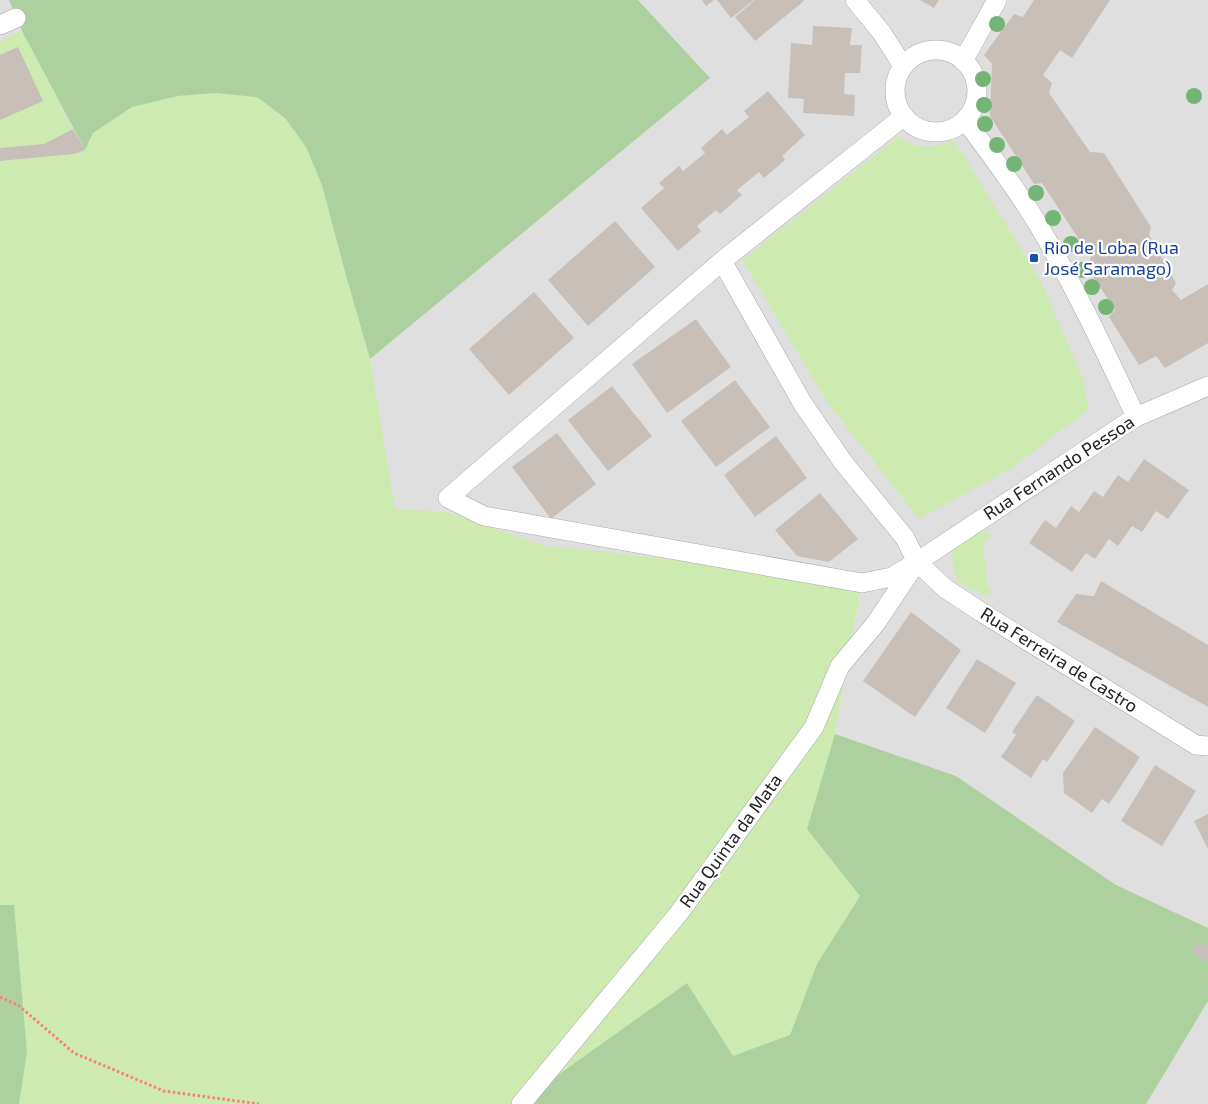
<svg xmlns="http://www.w3.org/2000/svg" width="1208" height="1104" font-family="'Exo 2',sans-serif">
  <rect width="100%" height="100%" fill="#f2efe9"/>
  <path fill="#e0dfdf" d="M0 0H1208V928L1116 885 956 776 835 734 862 584 592 582 345 522 85 150 74 154 0 161Z
    M1208 1001V1104H1146Z"/>
  <path fill="#cdebb0" d="M22 31 73 129 44 144 0 148V41Z
    M215 93 257 97 285 118 306 147 322 185 345 272 370 359 395 509 447 512 548 547 592 550 862 583 835 734 956 776 1116 885 1208 928V1001L1146 1104H0V161L74 154 85 150 93 133 132 107 178 96Z
    M898 137C921 150 929 149 954 140L1041 281 1083 379 1089 409 1009 470 919 519 827 402 742 260Z
    M983 531 993 536 983 542 988 588 993 592 986 596C958 583 953 584 952 551L961 543Z"/>
  <path fill="#add19e" d="M9 0H638L710 78 370 359 345 272 322 185 306 147 285 118 257 97 215 93 178 96 132 107 93 133 85 150 22 31Z
    M835 734 956 776 1116 885 1208 928V1001L1146 1104H527V1097L687 983 733 1056 790 1035 817 964 860 896 807 829Z
    M0 905H14L27 1052 19 1104H0Z"/>
  <path fill="#c7bfb8" d="M702 0H714L706 6Z
    M717 0H754L731 18Z
    M755 0H803L804 1 755 41 735 17Z
    M920 0H939L934 8Z
    M1034 0H1110L1072 58 1060 50 1043 75 1052 83 1049 93 1090 152 1104 153 1151 227 1149 235 1176 283 1172 290 1181 300 1208 284V343L1165 368 1156 356 1139 365 1109 317 1115 310 1085 264 1091 258 1042 183 1034 184 990 116 992 64 984 55 1014 14 1023 17Z
    M813 26 852 28 850 45H862L860 73H845L844 94 855 95 854 116 803 113 804 99 788 98 791 43 812 45Z
    M18 47 43 101 0 120V55Z
    M768 91 805 135 782 156 785 160 764 178 759 172 737 190 742 195 720 214 716 210 697 226 701 231 678 251 641 208 664 188 659 183 679 166 683 171 705 153 701 148 722 129 727 135 749 117 744 111Z
    M73 129 85 150 74 154 0 161V148L44 144Z
    M615 221 655 267 588 326 548 280Z
    M534 292 574 338 509 395 469 349Z
    M696 319 731 367 667 413 632 364Z
    M735 380 770 427 716 467 681 421Z
    M612 386 652 436 608 471 568 420Z
    M557 433 596 484 551 519 512 467Z
    M776 436 807 478 755 517 724 475Z
    M1144 459 1189 490 1168 519 1156 511 1142 532 1132 526 1118 546 1109 539 1095 559 1086 553 1072 572 1029 543 1045 520 1056 528 1071 506 1079 512 1094 491 1103 497 1118 475 1128 482Z
    M820 493 858 539 829 562 797 556 775 530Z
    M1101 581 1208 645V707L1057 622 1076 594 1094 596Z
    M911 612 961 650 915 717 863 681Z
    M977 659 1016 683 985 733 946 708Z
    M1037 695 1075 721 1047 762 1043 759 1031 778 1001 757 1016 735 1012 732Z
    M1095 727 1140 757 1109 804 1102 799 1092 813 1064 793 1063 773Z
    M1155 765 1196 791 1162 846 1121 821Z
    M1208 814V849L1194 821Z
    M1198 940 1208 946V962L1191 951Z"/>
  <g fill="none" stroke-linecap="round" stroke-linejoin="round">
    <g stroke="#a9a9a9" stroke-width="20">
      <path id="street" d="M855 0 882 33 903 66
        M0 25 16 18
        M895 91a41 41 0 1 1 82 0a41 41 0 1 1-82 0Z
        M963 61 997 0
        M903 117 722 261 448 498 484 516 862 583 892 577 917 562 1136 417 1208 386
        M965 120C991 155 1017 189 1039 226 1075 287 1106 353 1136 417
        M722 261 803 404 843 462 905 538 917 562 946 589 981 612 1196 745 1208 746
        M521 1104 679 913 814 727 840 666 876 623 914 566"/>
    </g>
    <path stroke="#fa8072" stroke-width="3" stroke-dasharray="2.5 2.5" stroke-linecap="butt" d="M0 997 18 1005 74 1053 164 1091 259 1104"/>
    <use href="#street" stroke="#fff" stroke-width="19"/>
  </g>
  <g fill="#74b475">
    <circle cx="997" cy="24" r="8"/>
    <circle cx="983" cy="79" r="8"/>
    <circle cx="1194" cy="96" r="8"/>
    <circle cx="984" cy="105" r="8"/>
    <circle cx="985" cy="124" r="8"/>
    <circle cx="997" cy="145" r="8"/>
    <circle cx="1014" cy="164" r="8"/>
    <circle cx="1036" cy="193" r="8"/>
    <circle cx="1053" cy="218" r="8"/>
    <circle cx="1071" cy="244" r="8"/>
    <circle cx="1082" cy="270" r="8"/>
    <circle cx="1092" cy="287" r="8"/>
    <circle cx="1106" cy="307" r="8"/>
  </g>
  <rect fill="#1a4fb4" stroke="#fff" stroke-width="2" x="1029" y="253" width="10" height="10" rx="2.5"/>
  <g text-anchor="middle" stroke-width="4.5" stroke-linejoin="round" paint-order="stroke">
    <g font-size="18" fill="#164399" stroke="#fff" text-anchor="start">
      <text x="1044" y="254">Rio de Loba (Rua<tspan x="1044" dy="21">José Saramago)</tspan></text>
    </g>
    <g font-size="18" fill="#222" stroke="#fff">
      <text transform="translate(1059 468) rotate(-33)" y="6">Rua Fernando Pessoa</text>
      <text transform="translate(1059 660) rotate(32)" y="6">Rua Ferreira de Castro</text>
      <text transform="translate(731 841) rotate(-54)" y="6">Rua Quinta da Mata</text>
    </g>
  </g>
</svg>
